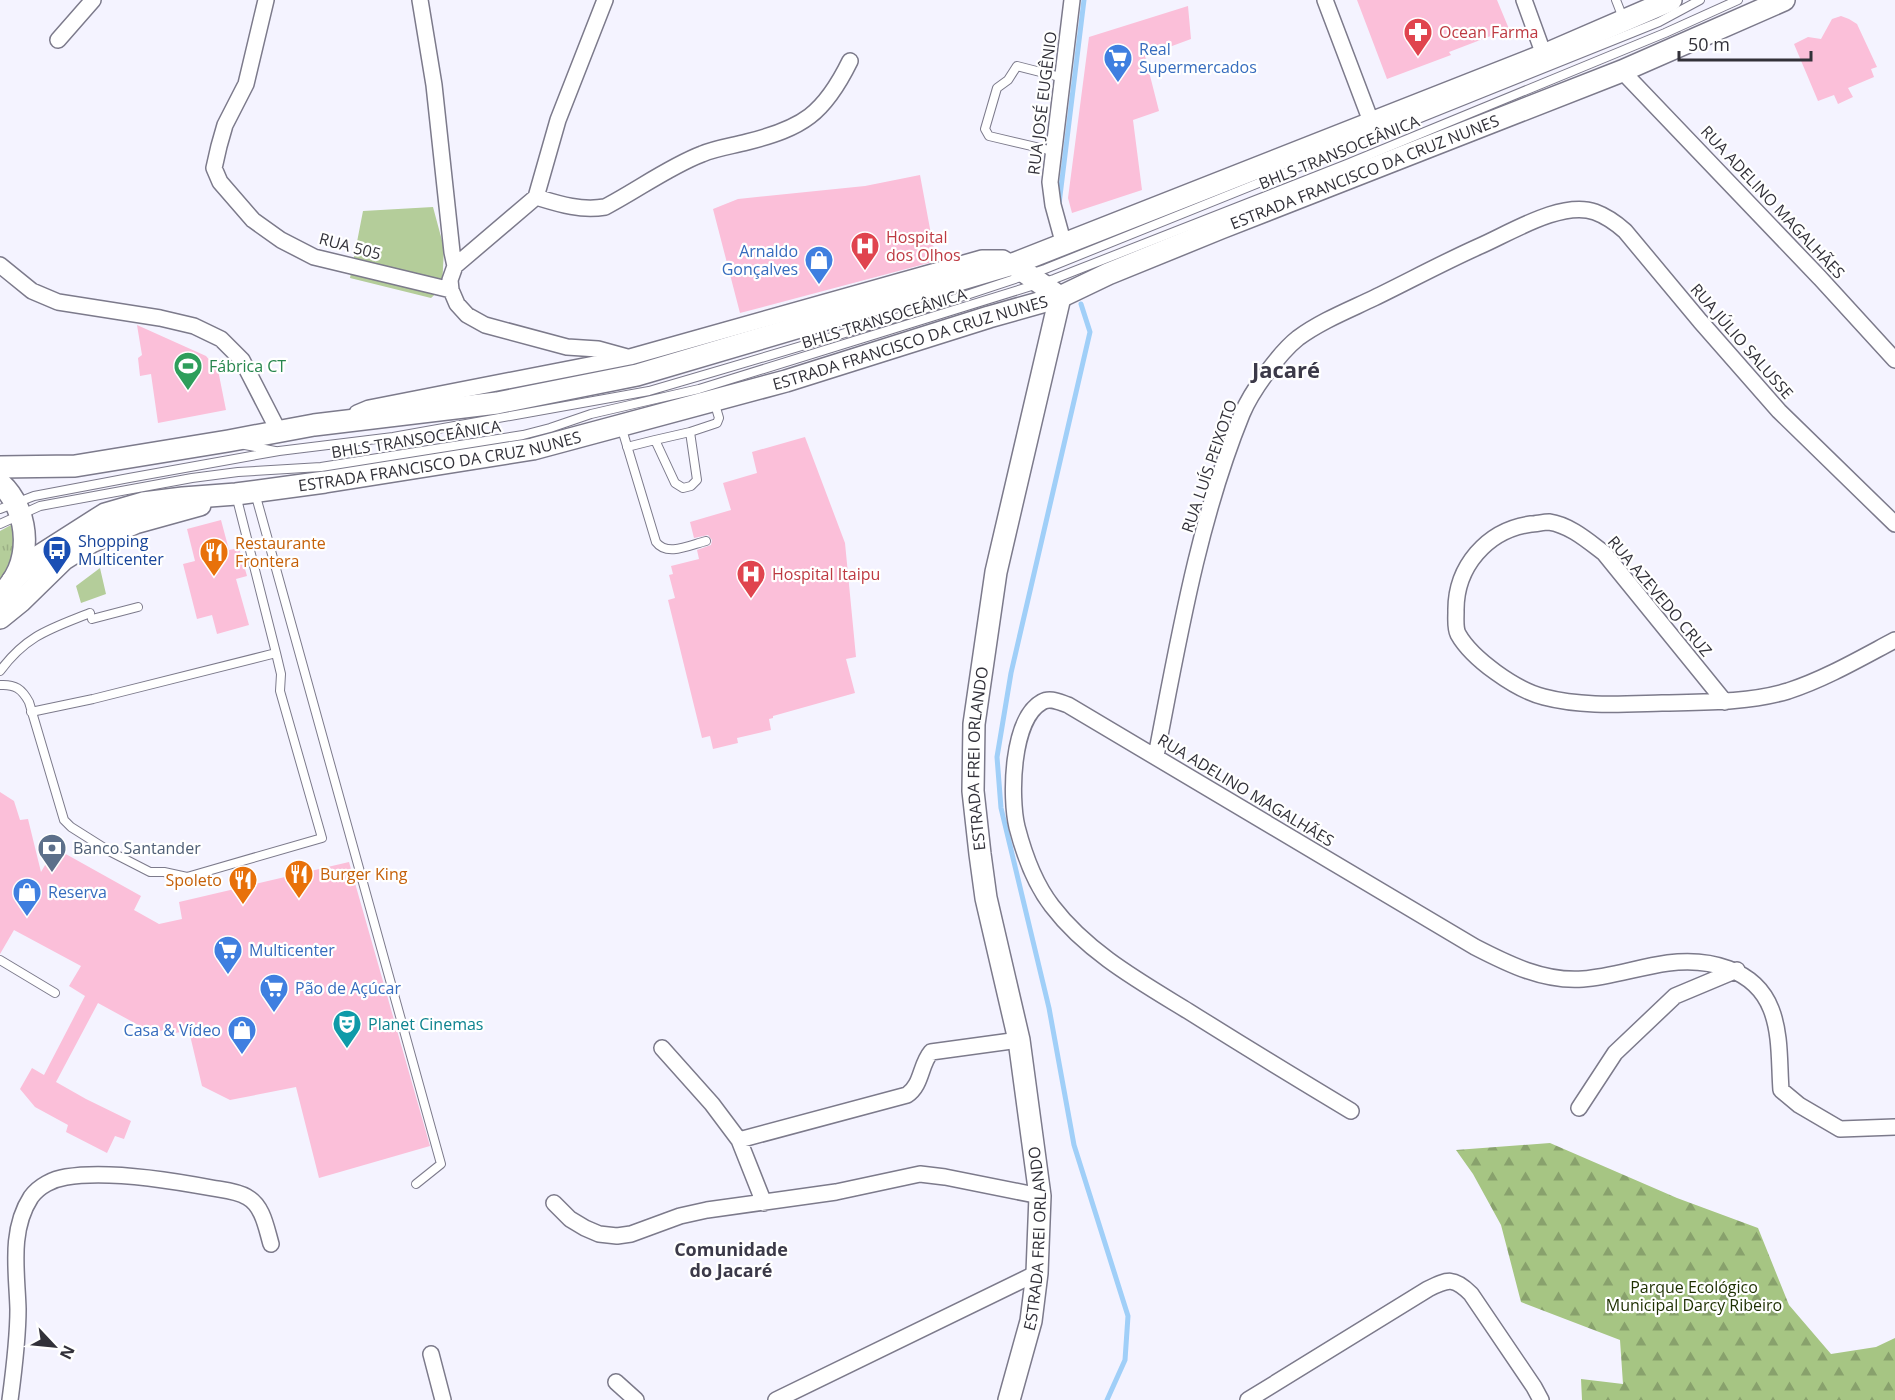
<svg xmlns="http://www.w3.org/2000/svg" width="1895" height="1400" font-family="'Open Sans',sans-serif">
  <defs>
    <pattern id="grass-tufts" width="24" height="20" patternUnits="userSpaceOnUse" patternTransform="scale(1.5)"><rect width="24" height="20" fill="#b4cd9a"/><path d="M3 7l-1-3M5 7V3M7 7l1-3M15 17l-1-3M17 17v-4M19 17l1-3" fill="none" stroke="#9bb085"/></pattern>
    <pattern id="forest-firs" width="22" height="20" patternUnits="userSpaceOnUse" patternTransform="scale(1.5)"><rect width="22" height="20" fill="#a6c583"/><path d="M5 1l3.5 6h-7zM16 11l3.5 6h-7z" fill="#88a16c"/></pattern>
  </defs>
  <rect width="100%" height="100%" fill="#f4f3ff"/>
  <path fill="url(#grass-tufts)" d="M11 525C16 544 12 563 0 579V531Z"/>
  <path fill="url(#forest-firs)" d="M1550 1143 1677 1198 1758 1228 1789 1305 1831 1354 1876 1347 1895 1338V1400H1582L1581 1379 1623 1384 1620 1340 1521 1302 1501 1225 1473 1174 1456 1150Z"/>
  <path fill="#b4cd9a" d="M433 207 444 248 442 288 431 298 350 278 363 211Z
    M100 568 106 594 81 603 76 586Z"/>
  <g fill="none" stroke-linecap="round" stroke-linejoin="round">
    <path stroke="#a0cff8" stroke-width="5" d="M1059 204 1084 0
      M1081 304 1090 332 1011 673 997 757 1001 808 1049 1008 1074 1145 1128 1316 1125 1360 1107 1400"/>
  </g>
  <path fill="#fbbfd9" d="M1357 0H1497L1509 29 1449 52 1451 55 1387 79Z
    M1188 6 1191 39 1145 56 1159 111 1133 120 1142 190 1072 213 1068 198 1089 37Z
    M1841 16 1849 19 1857 24 1877 67 1871 69 1874 77 1848 88 1853 97 1838 104 1834 95 1818 101 1794 44 1808 37 1821 39 1832 19Z
    M920 175 936 261 740 313 713 209 738 199 865 186Z
    M137 325 206 356 218 370 226 410 158 423 151 374 140 376 138 358 142 355Z
    M805 437 845 543 856 657 846 659 855 693 773 716V718L769 719 771 730 737 738 738 743 713 749 710 736 702 738 668 600 675 598 669 575 673 574 671 566 699 559 697 550 711 545 712 540 708 535 694 538 690 522 731 510 723 483 757 473 752 452Z
    M221 520 229 550 239 548 247 576 236 579 249 625 217 634 212 615 197 619 183 564 195 561 187 529Z
    M0 792 14 801 20 820 28 819 41 872 55 848 141 896 134 910 159 924 182 919 179 902 349 862 430 1146 319 1178 296 1087 230 1100 202 1086 189 1031 167 1034V1030L151 1032 98 1003 56 1082 86 1099 131 1121 124 1139 115 1136 107 1153 66 1132 68 1125 35 1107 20 1089 32 1068 44 1075 85 996 69 986 81 966 14 930 0 954Z"/>
  <g fill="none" stroke-linecap="round" stroke-linejoin="round">
    <g stroke="#7c7a8b" stroke-width="10">
      <path id="lane" d="M1616 0 1623 18
        M1053 151 989 136 985 129 997 88 1008 80 1017 66 1064 78
        M621 426 656 542C667 557 690 545 706 541
        M655 440 690 432
        M245 445 275 451
        M627 447 655 440 675 483 683 488 691 486 697 480 690 432 717 423 719 418 714 401
        M255 493 441 1164 416 1184
        M0 509 34 496 129 478 279 451 393 437 649 391 724 369 909 314 1045 269 1659 22 1700 0
        M0 524 40 506 192 478 238 472 321 467 523 435 550 428 591 414 699 389 1054 279 1347 164 1665 33 1738 0
        M92 619 138 607
        M0 671C27 635 50 629 90 613
        M0 685C15 684 22 689 29 702L64 820 71 827 109 851 150 872H164L187 877 322 838 280 691 281 674 276 653
        M31 712 93 699 276 653 236 495
        M0 960 55 993"/>
    </g>
    <g stroke="#7c7a8b" stroke-width="18">
      <path id="street" d="M266 0 246 84 225 125 219 146 214 168 220 182 253 220 281 240 314 257 451 290 457 304 467 315 485 325 567 347 598 349 627 357
        M420 0 434 85 452 252 455 266
        M1325 0 1372 124
        M1524 0 1544 55
        M58 40 93 0
        M1622 71 1820 278 1895 360
        M536 197 558 120 605 0
        M1064 245 1053 205 1050 182 1072 0
        M0 265 32 291 58 302 160 318 194 326 221 339 242 360 278 430
        M451 290 450 280 455 266 536 197C559 204 580 211 605 207 636 191 670 166 702 154 716 148 732 146 747 142 803 128 824 114 850 61
        M357 413 369 408 630 357 982 258H1003L1013 264
        M1725 702 1604 553C1588 541 1570 525 1549 522 1543 522 1536 524 1531 524 1487 530 1455 567 1456 612 1456 619 1455 628 1458 634 1472 659 1516 690 1544 697 1582 707 1623 704 1662 703 1704 702 1747 703 1788 691 1825 679 1861 658 1895 640
        M1156 756C1178 643 1198 522 1242 414 1251 392 1279 353 1298 338 1321 321 1349 310 1374 298 1409 281 1444 262 1480 246 1510 233 1562 200 1595 212 1606 216 1616 223 1625 231L1700 321 1779 411 1895 524
        M662 1048 712 1104 739 1140 764 1203
        M1579 1108 1615 1053 1675 996 1737 970
        M1351 1111C1296 1078 1242 1045 1188 1011 1139 981 1087 952 1052 906 1034 883 1024 854 1017 827 1010 798 1011 719 1042 702 1050 697 1059 702 1068 705L1475 947C1508 964 1544 982 1583 979 1611 977 1639 967 1668 963 1708 958 1755 968 1771 1009 1781 1034 1779 1064 1781 1090L1799 1105 1840 1129 1895 1127
        M739 1140 907 1095C922 1085 920 1065 931 1052L1019 1040
        M554 1203 570 1219 585 1228 599 1234 617 1236 631 1234 680 1216 707 1210 836 1192 920 1174 945 1177 1040 1196
        M431 1354 443 1400
        M616 1382 636 1400
        M10 1400C14 1370 18 1340 18 1309 17 1272 9 1231 31 1197 39 1186 53 1179 66 1177 107 1170 170 1180 212 1188 223 1190 237 1191 247 1197 263 1206 266 1227 271 1244
        M776 1400 1037 1273
        M1248 1400 1428 1289C1448 1279 1454 1277 1471 1294L1534 1387 1541 1400"/>
    </g>
    <g stroke="#7c7a8b" stroke-width="24">
      <g id="secondary">
        <path d="M1013 264 1060 297"/>
        <path d="M0 467 75 466 228 441 314 425 497 403 637 375 1013 264 1544 55 1671 0"/>
        <path d="M0 483C31 511 34 567 0 595"/>
        <path id="s1" d="M13 580 39 556 105 514 143 503 183 498 236 494 325 482 533 449 786 381 989 317 1060 297 1108 274 1221 228 1622 71 1784 0"/>
        <path d="M0 618 21 601 64 559 91 542 135 523 200 505"/>
        <path id="s2" d="M1009 1400 1031 1321 1037 1273 1040 1196 1019 1040 986 898 980 854 973 791 974 724 996 572 1060 297"/>
      </g>
    </g>
    <use href="#lane" stroke="#fff" stroke-width="8"/>
    <use href="#street" stroke="#fff" stroke-width="15"/>
    <use href="#secondary" stroke="#fff" stroke-width="21"/>
  </g>
  <defs>
    <g id="pharmacy-pin" transform="scale(1.5)"><path d="M0 17L-7.5 6A9.5 9.5 0 1 1 7.5 6Z" fill="#e0444e" stroke="#fff"/><path d="M-2-6h4v4h4v4h-4v4h-4v-4h-4v-4h4Z" fill="#fff"/></g>
    <g id="supermarket-pin" transform="scale(1.5)"><path d="M0 17L-7.5 6A9.5 9.5 0 1 1 7.5 6Z" fill="#3f7fe0" stroke="#fff"/><path d="M-6-5.5h2.5l.6 2H6L4.5 2H-2.5L-4.4-4H-6ZM-1.5 3.2a1.3 1.3 0 1 0 .1 0ZM3 3.2a1.3 1.3 0 1 0 .1 0Z" fill="#fff"/></g>
    <g id="hospital-pin" transform="scale(1.5)"><path d="M0 17L-7.5 6A9.5 9.5 0 1 1 7.5 6Z" fill="#e0444e" stroke="#fff"/><path d="M-5-5h3v3.5h4V-5h3V5h-3V1.5h-4V5h-3Z" fill="#fff"/></g>
    <g id="shop-pin" transform="scale(1.5)"><path d="M0 17L-7.5 6A9.5 9.5 0 1 1 7.5 6Z" fill="#3f7fe0" stroke="#fff"/><path d="M-5-2.5h2.3a2.7 3.5 0 0 1 5.4 0H5L5.5 6h-11ZM-1.5-2.5h3a1.5 2.3 0 0 0-3 0Z" fill="#fff"/></g>
    <g id="stadium-pin" transform="scale(1.5)"><path d="M0 17L-7.5 6A9.5 9.5 0 1 1 7.5 6Z" fill="#2e9e5b" stroke="#fff"/><path d="M0-5a6.5 5 0 1 0 0 10a6.5 5 0 1 0 0-10ZM-3.5-1.8h7v3.6h-7Z" fill="#fff"/></g>
    <g id="bus-pin" transform="scale(1.5)"><path d="M0 17L-7.5 6A9.5 9.5 0 1 1 7.5 6Z" fill="#1a4fb4" stroke="#fff"/><path d="M-5-6H5V4H4V6H2V4H-2V6H-4V4H-5ZM-3.5-4V0h7V-4ZM-3.5 1.2v1.5H-2V1.2ZM2 1.2v1.5H3.5V1.2Z" fill="#fff"/></g>
    <g id="restaurant-pin" transform="scale(1.5)"><path d="M0 17L-7.5 6A9.5 9.5 0 1 1 7.5 6Z" fill="#e8710a" stroke="#fff"/><path d="M-5-6h1v4h1v-4h1v4h1v-4h1v5L-1.5 .5V6h-2V.5L-5-1ZM5-6V6H3V1.5H1.5Q1.5-4 5-6Z" fill="#fff"/></g>
    <g id="bank-pin" transform="scale(1.5)"><path d="M0 17L-7.5 6A9.5 9.5 0 1 1 7.5 6Z" fill="#5c6f8a" stroke="#fff"/><path d="M-6-4H6V4H-6ZM0-2.3a2.3 2.3 0 1 0 0 4.6a2.3 2.3 0 1 0 0-4.6Z" fill="#fff"/></g>
    <g id="theatre-pin" transform="scale(1.5)"><path d="M0 17L-7.5 6A9.5 9.5 0 1 1 7.5 6Z" fill="#0f9aa8" stroke="#fff"/><path d="M-5-5.5Q0-4 5-5.5V0Q5 5 0 6Q-5 5-5 0ZM-3.3-2.5H-1v1.5H-3.3ZM1-2.5H3.3v1.5H1ZM-2.8 1Q0 5.5 2.8 1Z" fill="#fff"/></g>
  </defs>
  <g fill-rule="evenodd">
    <use href="#pharmacy-pin" x="1418" y="32"/>
    <use href="#supermarket-pin" x="1118" y="58"/>
    <use href="#hospital-pin" x="865" y="246"/>
    <use href="#shop-pin" x="819" y="260"/>
    <use href="#stadium-pin" x="188" y="366"/>
    <use href="#bus-pin" x="57" y="550"/>
    <use href="#restaurant-pin" x="214" y="552"/>
    <use href="#hospital-pin" x="751" y="574"/>
    <use href="#bank-pin" x="52" y="848"/>
    <use href="#restaurant-pin" x="299" y="874"/>
    <use href="#restaurant-pin" x="243" y="880"/>
    <use href="#shop-pin" x="27" y="892"/>
    <use href="#supermarket-pin" x="228" y="950"/>
    <use href="#supermarket-pin" x="274" y="988"/>
    <use href="#theatre-pin" x="347" y="1024"/>
    <use href="#shop-pin" x="242" y="1030"/>
  </g>
  <g text-anchor="middle" stroke-width="4.5" stroke-linejoin="round" paint-order="stroke">
    <g font-size="16" fill="#be3a42" stroke="#fff" text-anchor="start">
      <text x="1439" y="38">Ocean Farma</text>
      <text x="886" y="243">Hospital<tspan x="886" dy="18">dos Olhos</tspan></text>
      <text x="772" y="580">Hospital Itaipu</text>
    </g>
    <g font-size="16" fill="#366cbe" stroke="#fff" text-anchor="start">
      <text x="1139" y="55">Real<tspan x="1139" dy="18">Supermercados</tspan></text>
      <text x="798" y="257" text-anchor="end">Arnaldo<tspan x="798" dy="18">Gonçalves</tspan></text>
      <text x="48" y="898">Reserva</text>
      <text x="249" y="956">Multicenter</text>
      <text x="295" y="994">Pão de Açúcar</text>
      <text x="221" y="1036" text-anchor="end">Casa &amp; Vídeo</text>
    </g>
    <g font-size="16" fill="#323139" stroke="#fff">
      <text transform="translate(1042 103) rotate(-83)" y="6">RUA JOSÉ EUGÊNIO</text>
      <text transform="translate(1339 152) rotate(-22)" y="6">BHLS TRANSOCEÂNICA</text>
      <text dy="6" stroke="none"><textPath href="#s1" startOffset="1425">ESTRADA FRANCISCO DA CRUZ NUNES</textPath></text>
      <text transform="translate(1773 202) rotate(47)" y="6">RUA ADELINO MAGALHÃES</text>
      <text transform="translate(350 246) rotate(15)" y="6">RUA 505</text>
      <text transform="translate(884 318) rotate(-17)" y="6">BHLS TRANSOCEÂNICA</text>
      <text transform="translate(1742 341) rotate(49)" y="6">RUA JÚLIO SALUSSE</text>
      <text dy="6" stroke="none"><textPath href="#s1" startOffset="939">ESTRADA FRANCISCO DA CRUZ NUNES</textPath></text>
      <text transform="translate(416 439) rotate(-9)" y="6">BHLS TRANSOCEÂNICA</text>
      <text dy="6" stroke="none"><textPath href="#s1" startOffset="453">ESTRADA FRANCISCO DA CRUZ NUNES</textPath></text>
      <text transform="translate(1209 466) rotate(-71)" y="6">RUA LUÍS PEIXOTO</text>
      <text transform="translate(1660 596) rotate(50)" y="6">RUA AZEVEDO CRUZ</text>
      <text dy="6" stroke="none"><textPath href="#s2" startOffset="651">ESTRADA FREI ORLANDO</textPath></text>
      <text transform="translate(1246 790) rotate(31)" y="6">RUA ADELINO MAGALHÃES</text>
      <text dy="6" stroke="none"><textPath href="#s2" startOffset="165">ESTRADA FREI ORLANDO</textPath></text>
    </g>
    <g font-size="16" fill="#27864d" stroke="#fff" text-anchor="start">
      <text x="209" y="372">Fábrica CT</text>
    </g>
    <g font-size="16" fill="#164399" stroke="#fff" text-anchor="start">
      <text x="78" y="547">Shopping<tspan x="78" dy="18">Multicenter</tspan></text>
    </g>
    <g font-size="16" fill="#c56008" stroke="#fff" text-anchor="start">
      <text x="235" y="549">Restaurante<tspan x="235" dy="18">Frontera</tspan></text>
      <text x="320" y="880">Burger King</text>
      <text x="222" y="886" text-anchor="end">Spoleto</text>
    </g>
    <g font-size="16" fill="#4e5e75" stroke="#fff" text-anchor="start">
      <text x="73" y="854">Banco Santander</text>
    </g>
    <g font-size="16" fill="#0d838f" stroke="#fff" text-anchor="start">
      <text x="368" y="1030">Planet Cinemas</text>
    </g>
    <g font-size="16" fill="#1d2f00" stroke="#fff">
      <text x="1694" y="1293">Parque Ecológico<tspan x="1694" dy="18">Municipal Darcy Ribeiro</tspan></text>
    </g>
    <g font-size="18" font-weight="bold" fill="#3b3948" stroke="#fff">
      <text x="731" y="1256">Comunidade<tspan x="731" dy="21">do Jacaré</tspan></text>
    </g>
    <g font-size="22" font-weight="bold" fill="#3b3948" stroke="#fff">
      <text x="1286" y="378">Jacaré</text>
    </g>
  </g>
  <g transform="translate(54 1346) rotate(116)" stroke="#ffffff" stroke-width="4.5" paint-order="stroke">
  <path d="M0-4.5L10 22L0 15L-10 22Z" fill="#323139"/>
  <text y="-9" font-size="16" font-weight="bold" text-anchor="middle" fill="#323139">N</text>
  </g>
  <path d="M1679 51v9h132v-9" fill="none" stroke="#323139" stroke-width="3"/>
  <text x="1688" y="51" font-size="18" fill="#323139" stroke="#ffffff" stroke-width="4.5" paint-order="stroke">50 m</text>
</svg>
